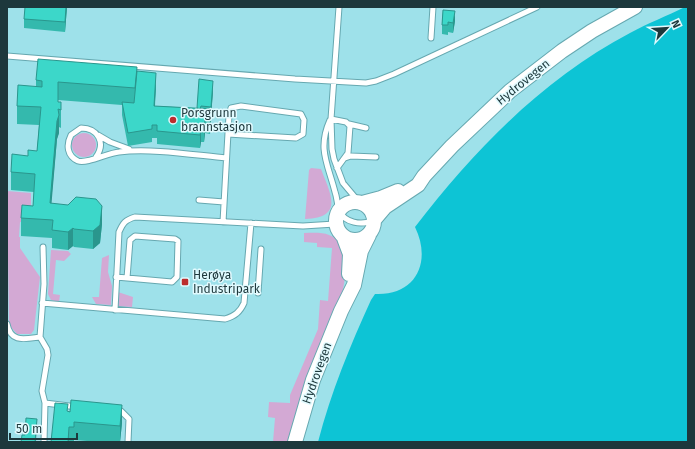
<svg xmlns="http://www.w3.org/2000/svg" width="695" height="449" font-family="'Fira Sans',sans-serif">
  <rect width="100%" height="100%" fill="#9ee1ea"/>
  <path fill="#d3a9d4" d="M72 145a12 12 0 1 1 24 0a12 12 0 1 1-24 0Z
    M311 168 321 169C330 193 345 218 305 219L309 170Z
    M7 191 31 193V222H20L19 237H20V248L40 277 34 330 31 334H17L9 325Z
    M304 233C312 233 322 232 329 235 352 244 346 276 342 294L290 442H273L275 418 268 417 269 402 290 403V395L318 329 320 300 328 301 332 248 317 247V243L304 242Z
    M51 250 68 251 71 254 64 261 56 260 53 294 60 295 59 302 51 300 48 294Z
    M109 255 108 272 112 286 111 305 96 304 92 297H99L102 258Z
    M118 292 133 297 132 307 115 306Z"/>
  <path fill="#0dc4d5" d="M685 7H688V442H318C331 392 350 346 371 300L375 294C416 296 432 262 415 227 474 150 543 79 630 33 648 23 667 16 685 7Z"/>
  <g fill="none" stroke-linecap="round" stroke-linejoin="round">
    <g stroke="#66a8b0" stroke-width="7">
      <path id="lane" d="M339 7 331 119 332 149 334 159 343 183 359 202
        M431 38 433 7
        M7 56 295 79 366 83 376 81 394 74 537 7
        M331 119 346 122 350 126 348 153 337 168
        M330 120C317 149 328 164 335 192 337 197 337 204 339 210 344 223 362 226 373 220
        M349 124 366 128
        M98 135 110 142 129 149
        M96 157C106 143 98 128 81 128L71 135C66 145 67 156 78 161 87 164 108 153 119 152 151 148 194 155 226 158
        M345 158 351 156 376 157
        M199 200 224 202
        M223 222 229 115 231 108 241 106 301 114 304 120 303 134 296 138 228 134
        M43 247 44 284 40 337 47 349 48 355 42 391 45 403 77 407
        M116 277 172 282 177 277 178 241 175 239 135 236 130 240 127 278
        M258 293 261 249
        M42 303 225 319C235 316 240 312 244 303L251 223
        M115 310 119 232C123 223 125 220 135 217L303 226 335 224
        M7 324C11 343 24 339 40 337
        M116 411H121L129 419 128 442
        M44 442 45 403"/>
    </g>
    <g stroke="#66a8b0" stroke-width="16">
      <path id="secondary" d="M336 221a19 19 0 1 1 38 0a19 19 0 1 1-38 0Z
        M362 203 381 198 398 191
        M374 220 385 207 418 185 424 176 452 146 510 91 562 51 592 31 635 7
        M344 238 350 254 349 274
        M295 442 313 380 341 311 354 285 361 251 369 235"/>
    </g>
    <use href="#lane" stroke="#fff" stroke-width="5"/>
    <use href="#secondary" stroke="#fff" stroke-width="14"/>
  </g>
  <path fill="#34b9ad" d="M67 7 65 32 24 28V19Z
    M443 10 455 21 453 33 448 32V35L442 34V25Z
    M137 71 156 85 155 106 197 108 213 90 210 134 205 133 204 142H201L200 148 157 144V138H152V142L128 146 122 115V105L58 100V102H61V128L59 127V133L57 139 51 203 102 224 100 243 93 249 74 247 73 246 68 250 52 248V238L21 236V218L33 206 34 192 11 190V172L28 156 37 151 39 125 17 124V106L36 86V80Z
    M68 411 122 423 120 442H100L74 440V442H51Z"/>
  <path fill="#2a968d" d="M66 7H67L65 32V22Z
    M455 11V21L453 33V23Z
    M156 73V85L154 118V106Z
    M213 81V90L211 117V107Z
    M58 82V117L59 115V133L57 139 50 221V203L57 121 58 117Z
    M211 109V122L210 134V121Z
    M205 120V133L204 142V129Z
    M201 129V142L200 148V135Z
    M102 206V224L100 243 93 249V231Z
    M73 228V246L68 250V232Z
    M122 405V423L120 442V426Z
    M37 419 36 442H35Z
    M69 427V442H68Z"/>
  <path fill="#3cd7c9" stroke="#2a968d" d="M25 7H66L65 22 24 19Z
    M443 10 455 11 453 23 448 22V25H442Z
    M38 59 137 67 135 88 58 82V102H61V110L58 109 59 115 57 121 50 203 68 205 76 197 96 199 102 206 100 225 93 231 74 229 73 228 68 232 52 230 53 220 21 218 22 205 33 206 35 174 11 172 12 154 28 156V150L37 151 41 107 17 106 18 85 42 87V81L36 80Z
    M137 71 156 73 154 106 211 109 210 121 205 120 204 129H201L200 135 157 131V125H152V129L128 133 122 102 134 103Z
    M199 79 213 81 211 107 201 106 200 109 197 108Z
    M71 400 122 405 120 426 74 422V427H69L68 442H51L55 403 68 404 67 411 70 412Z
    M26 418 37 419 35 442H21L22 435H25Z"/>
  <g fill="#bc2d2e" stroke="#e1fafe" stroke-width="1.5">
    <circle cx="173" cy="120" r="4"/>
    <rect x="181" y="278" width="8" height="8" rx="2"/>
  </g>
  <g text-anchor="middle" stroke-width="3" stroke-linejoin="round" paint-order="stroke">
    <g font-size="12" fill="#1d383c" stroke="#e1fafe">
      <text transform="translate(523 82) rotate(-39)" y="4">Hydrovegen</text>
      <text transform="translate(317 373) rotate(-70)" y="4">Hydrovegen</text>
    </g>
    <g font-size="12" fill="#1d383c" stroke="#e1fafe" text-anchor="start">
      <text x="181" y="117">Porsgrunn<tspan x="181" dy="14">brannstasjon</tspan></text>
      <text x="193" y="279">Herøya<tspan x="193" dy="14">Industripark</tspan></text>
    </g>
  </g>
  <rect width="695" height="449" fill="none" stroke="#1d383c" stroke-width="16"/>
  <g transform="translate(667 28) rotate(65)" stroke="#e1fafe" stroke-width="3" paint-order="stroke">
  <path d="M0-3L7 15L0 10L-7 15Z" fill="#1d383c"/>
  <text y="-6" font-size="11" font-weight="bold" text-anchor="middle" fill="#1d383c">N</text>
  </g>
  <path d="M10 433v6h67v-6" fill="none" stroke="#1d383c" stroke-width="2"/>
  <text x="16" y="433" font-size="12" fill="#1d383c" stroke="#e1fafe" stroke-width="3" paint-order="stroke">50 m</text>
</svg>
